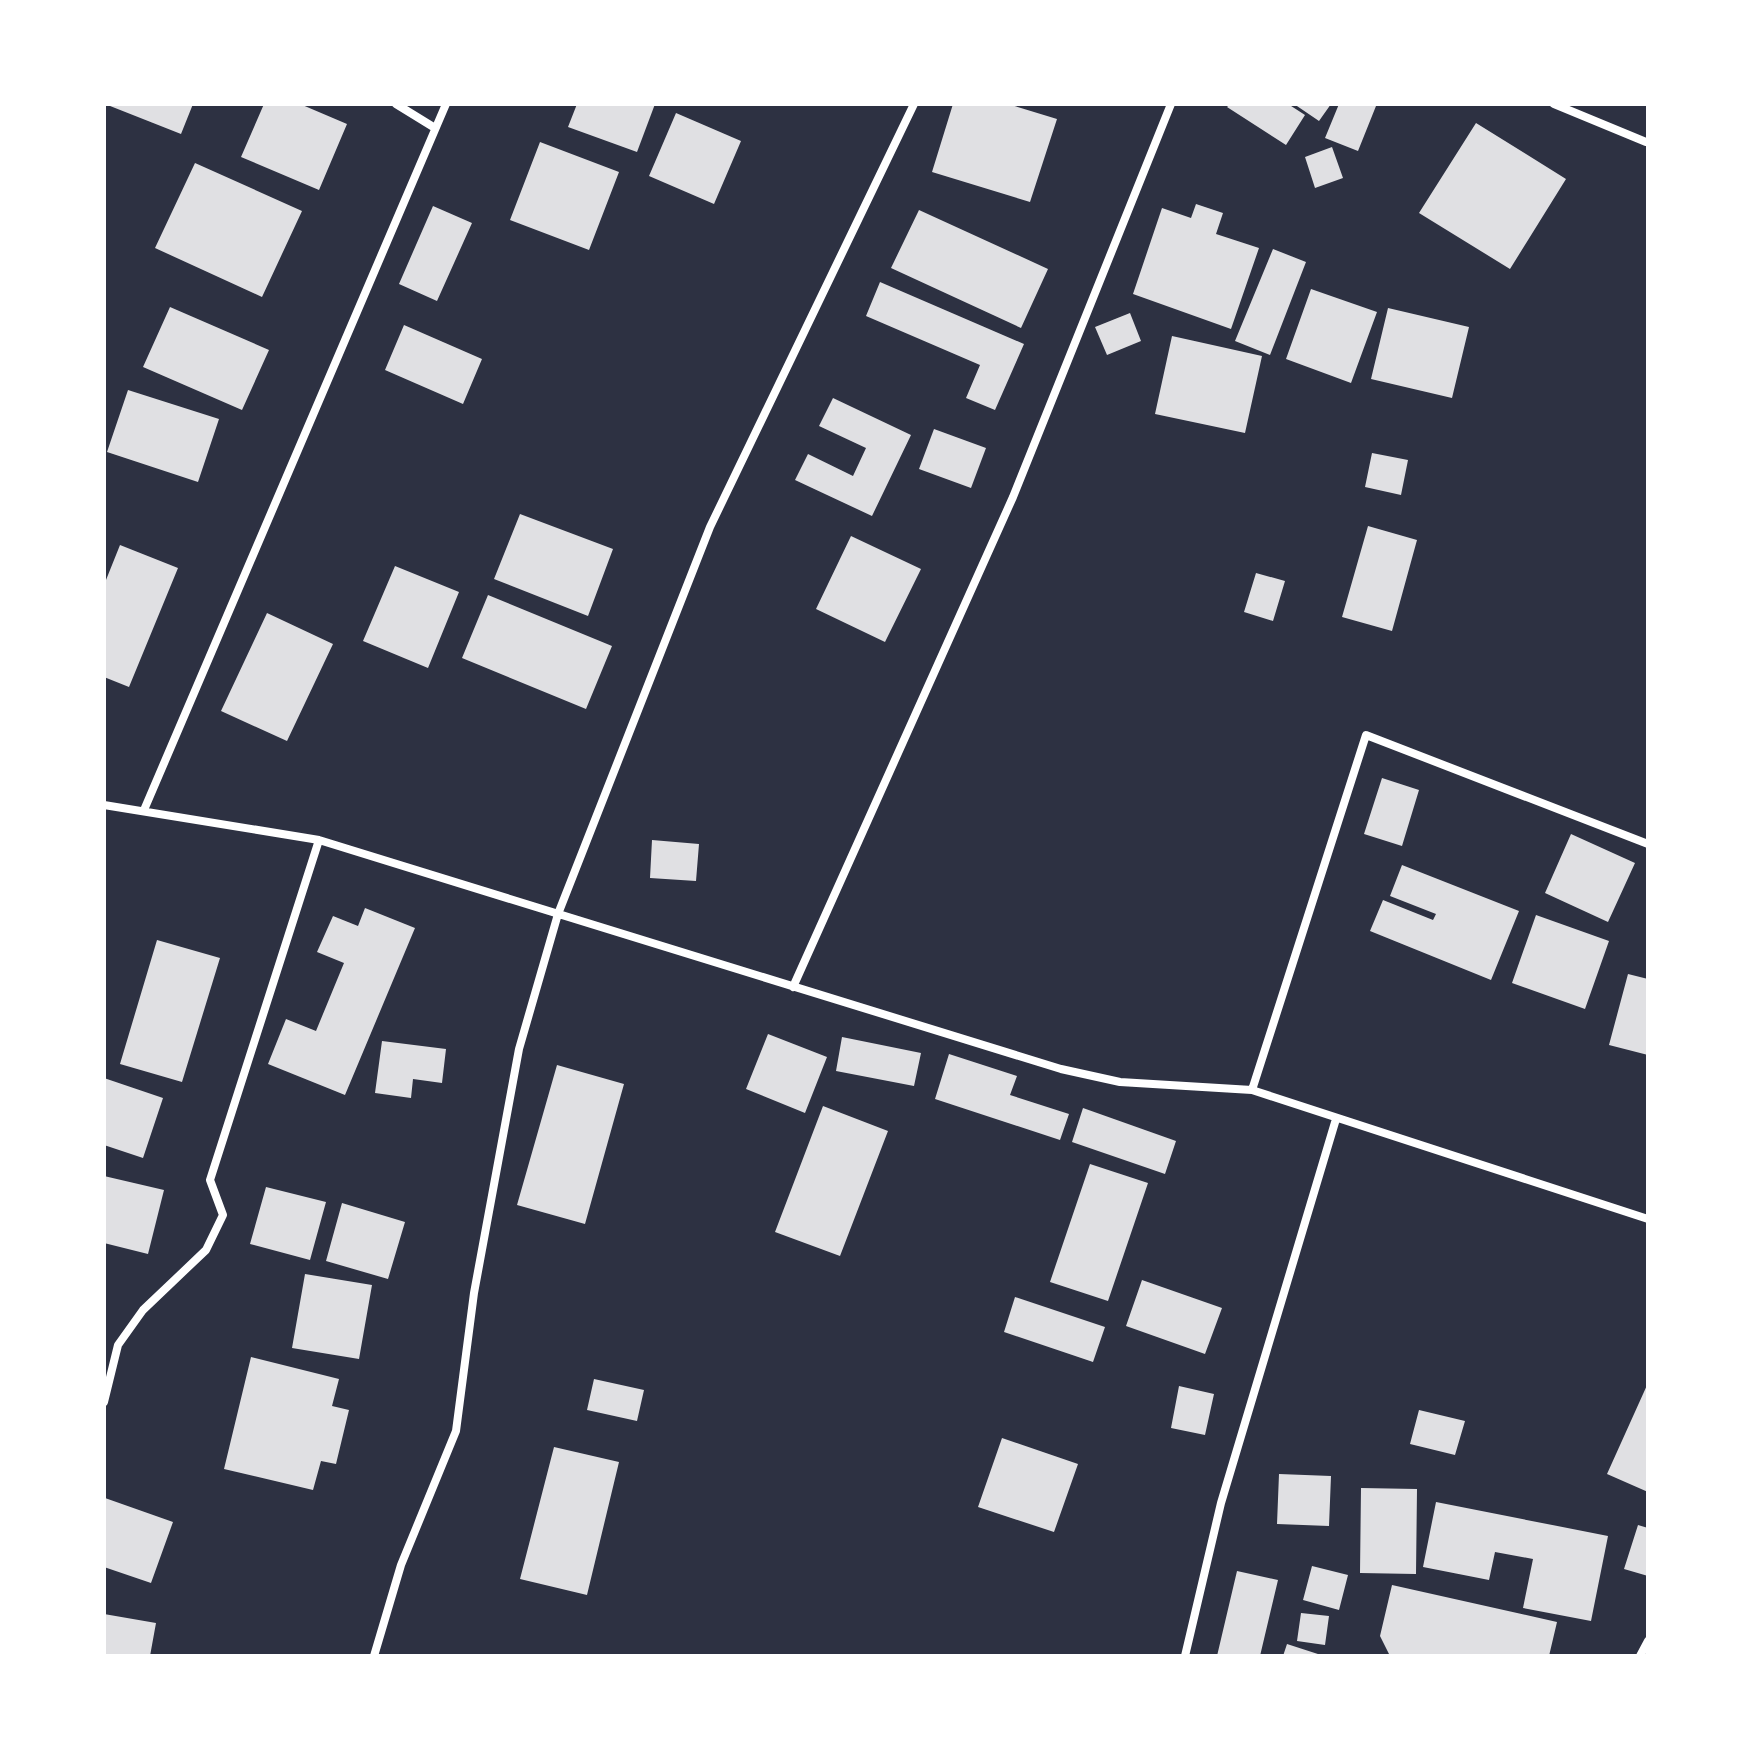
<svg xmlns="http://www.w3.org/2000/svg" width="1752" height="1760" font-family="Lato,sans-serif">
  <rect width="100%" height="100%" fill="#2d3142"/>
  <path fill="#e0e0e3" d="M105 104H193L181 134Z
    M264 104H300L347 124 319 190 241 157Z
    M577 104H655L637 152 568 127Z
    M953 104H1008L1057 119 1030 202 932 172Z
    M1230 104H1288L1305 115 1286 145 1227 107Z
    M1294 104H1331L1319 121Z
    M1339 104 1376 106 1358 151 1325 138Z
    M676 113 741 141 714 204 649 176Z
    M1476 123 1566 179 1510 269 1419 213Z
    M540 142 619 172 589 250 510 220Z
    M1332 147 1343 178 1315 188 1305 157Z
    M195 163 302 211 262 297 155 248Z
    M1196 204 1223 213 1216 234 1259 248 1231 329 1133 294 1162 208 1191 218Z
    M433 206 472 223 437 301 399 284Z
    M919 210 1048 269 1021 328 891 268Z
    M1273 249 1306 262 1270 355 1235 341Z
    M880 282 1024 344 995 410 966 398 980 365 866 316Z
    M1311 289 1377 312 1351 383 1286 359Z
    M170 307 269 350 242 410 143 367Z
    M1388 308 1469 327 1452 398 1371 379Z
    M1130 313 1141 341 1107 355 1095 327Z
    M404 325 482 359 463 404 385 370Z
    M1172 336 1262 356 1245 433 1155 414Z
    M128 390 219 419 198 482 107 452Z
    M833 398 911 435 872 516 795 480 808 454 853 476 866 448 819 426Z
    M934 429 986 448 971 488 919 469Z
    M1372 453 1408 460 1401 495 1365 487Z
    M520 514 613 549 588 616 494 579Z
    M1368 526 1417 540 1392 631 1342 617Z
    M851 536 921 569 885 642 816 609Z
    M120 545 178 568 129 687 104 677V585Z
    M395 566 459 592 428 668 363 641Z
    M1256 573 1285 581 1273 621 1244 612Z
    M488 595 612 646 586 709 462 658Z
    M267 613 333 644 287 741 221 711Z
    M1382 778 1419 790 1402 846 1364 834Z
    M1571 834 1635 863 1608 922 1545 893Z
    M652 840 699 844 696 881 650 878Z
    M1402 865 1519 911 1491 980 1370 931 1383 900 1433 920 1436 914 1390 896Z
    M365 908 415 928 345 1095 268 1064 286 1019 316 1031 344 963 317 952 333 916 358 926Z
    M1536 915 1609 941 1585 1009 1512 983Z
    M157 940 220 958 182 1082 120 1064Z
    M1628 974 1648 979V1055L1609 1045Z
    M768 1034 827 1057 805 1113 746 1089Z
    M842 1037 921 1053 914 1086 836 1071Z
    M382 1041 446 1049 442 1083 413 1079 411 1098 375 1093Z
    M949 1054 1017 1076 1010 1095 1069 1114 1060 1140 935 1099Z
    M557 1065 624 1084 585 1224 517 1205Z
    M104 1078 163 1098 143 1158 104 1145Z
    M823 1106 888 1131 840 1256 775 1232Z
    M1083 1108 1176 1141 1165 1174 1072 1142Z
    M1090 1164 1148 1183 1108 1301 1050 1282Z
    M104 1176 164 1190 148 1254 104 1243Z
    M266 1187 326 1202 310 1260 250 1244Z
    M342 1203 405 1222 388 1279 326 1261Z
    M305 1274 372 1285 359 1359 292 1348Z
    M1142 1280 1222 1308 1205 1354 1126 1326Z
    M1015 1297 1105 1327 1093 1362 1004 1332Z
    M251 1357 339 1379 332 1406 349 1410 336 1464 321 1461 313 1490 224 1469Z
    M594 1379 644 1390 637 1421 587 1410Z
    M1648 1383V1492L1607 1474Z
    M1179 1386 1214 1394 1205 1435 1171 1428Z
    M1419 1410 1465 1421 1455 1455 1410 1444Z
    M1002 1438 1078 1464 1054 1532 978 1507Z
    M554 1447 619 1462 587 1595 520 1579Z
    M1279 1474 1331 1476 1329 1526 1277 1524Z
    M1361 1488 1417 1489 1416 1574 1360 1573Z
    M105 1498 173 1522 151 1583 104 1567Z
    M1436 1502 1608 1536 1591 1621 1523 1608 1533 1559 1495 1552 1489 1580 1423 1567Z
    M1638 1525 1648 1528V1576L1624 1569Z
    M1312 1566 1348 1575 1339 1610 1303 1600Z
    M1237 1571 1278 1580 1260 1656H1217Z
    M1392 1585 1557 1622 1549 1656H1390L1380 1636Z
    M1301 1613 1329 1616 1325 1645 1297 1641Z
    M104 1614 156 1623 150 1656H104Z
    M1287 1644 1321 1655V1656H1283Z"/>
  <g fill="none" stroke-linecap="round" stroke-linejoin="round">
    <path stroke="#fff" stroke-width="8" d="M396 104 435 128
      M1554 104 1646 142
      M104 805 319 840 1061 1069 1120 1082 1252 1090 1648 1219
      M144 810 446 104
      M793 987 1013 497 1171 104
      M1252 1090 1366 735 1648 844
      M104 1402 118 1345 143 1310 206 1250 223 1215 210 1180 319 840
      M374 1656 401 1565 456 1431 474 1293 519 1049 558 914 710 527 914 104
      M1185 1656 1221 1503 1336 1119
      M1640 1656 1648 1641"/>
  </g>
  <rect width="1752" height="1760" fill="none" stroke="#ffffff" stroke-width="212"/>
</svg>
